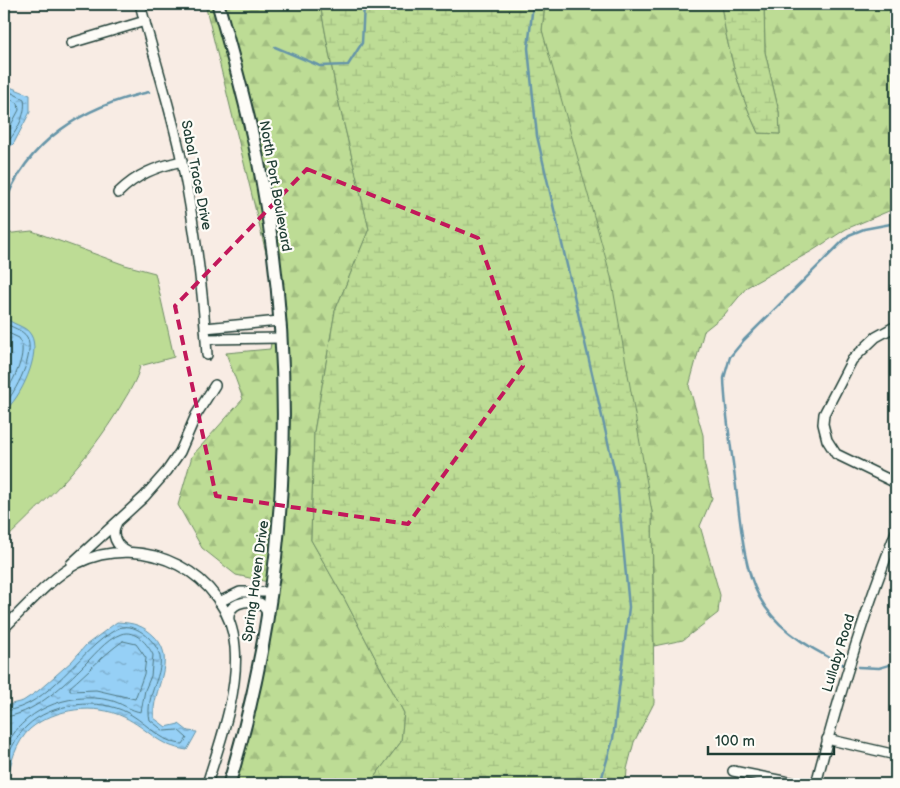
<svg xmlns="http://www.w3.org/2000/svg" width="900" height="788" font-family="'Balsamiq Sans',sans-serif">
  <defs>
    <pattern id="forest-firs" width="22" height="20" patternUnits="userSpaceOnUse" patternTransform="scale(1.25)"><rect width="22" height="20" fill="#bddc95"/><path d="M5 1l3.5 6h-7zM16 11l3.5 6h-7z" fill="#a2be81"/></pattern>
    <pattern id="wetland-marsh" width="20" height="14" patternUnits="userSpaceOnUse" patternTransform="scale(1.25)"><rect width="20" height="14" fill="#bddc95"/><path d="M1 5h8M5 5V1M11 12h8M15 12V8" fill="none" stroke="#a2be81"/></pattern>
    <pattern id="water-ripples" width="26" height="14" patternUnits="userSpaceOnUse" patternTransform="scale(1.25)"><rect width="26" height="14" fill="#96d0f6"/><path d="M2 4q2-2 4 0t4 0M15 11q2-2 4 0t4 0" fill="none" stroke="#7aaac8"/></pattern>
  </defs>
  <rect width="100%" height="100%" fill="#f8ece4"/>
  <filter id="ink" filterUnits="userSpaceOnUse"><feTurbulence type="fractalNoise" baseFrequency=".02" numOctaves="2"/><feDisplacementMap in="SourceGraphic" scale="10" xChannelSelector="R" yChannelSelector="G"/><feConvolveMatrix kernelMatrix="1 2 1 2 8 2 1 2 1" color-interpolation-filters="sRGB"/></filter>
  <g filter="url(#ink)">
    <path fill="#bddc95" stroke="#6e8c64" d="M32 231 125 265 155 273 174 357 140 366C137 381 128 393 120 407 87 462 49 497 4 541V234Z"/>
    <path fill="url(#forest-firs)" stroke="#6e8c64" d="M205 4H213L231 64 258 183 270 269Z
      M222 4H320L337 95 369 229 335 311 314 432 311 540 344 598 404 713 401 742 369 784H234L272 621 283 321Z
      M545 4H721C727 49 739 92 758 133L780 134 779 112 765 52 764 4H896V208L846 229 812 251 747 287 724 315 704 331 689 386 703 435 704 462 712 498 700 526 720 595 718 613 683 640 654 646 652 512 542 30Z
      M271 343H276C281 423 275 502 268 582L236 575 202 548 178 505 192 456 243 399 226 353 270 349Z"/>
    <path fill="url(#wetland-marsh)" stroke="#6e8c64" d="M320 4H359L362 8V4H545L542 30 611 277 652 512 654 703 634 742 627 769 626 784H369L401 742 404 713 344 598 311 540 314 432 335 311 369 229 337 95Z
      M721 4H764L765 52 779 112 780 134 758 133C739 92 727 49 721 4Z"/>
    <path fill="url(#water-ripples)" stroke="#6695a8" d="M4 75 10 87 30 95V112L14 143 4 153Z
      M4 315C11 326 25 324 31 335 42 353 20 400 4 411Z
      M117 622C134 623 143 625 155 637 178 661 151 690 154 718L166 727 179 724 188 731 197 732 187 750C157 746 149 729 124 717 95 703 55 708 30 729 16 742 9 766 7 784H4V706L23 701 38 691 72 661 86 645Z"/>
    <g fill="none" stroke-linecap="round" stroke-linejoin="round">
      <path stroke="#4f7882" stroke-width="1" d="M4 86 8 91 24 99C27 115 15 135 4 146
        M4 96 18 103 19 110 4 138
        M4 323C11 327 23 330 27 337 36 354 15 393 4 405
        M4 331 19 338C29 352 13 382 4 395
        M123 641 136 644 146 658 144 674 135 699 96 690 70 691V687C88 672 103 655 123 641Z
        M4 711C50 707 78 650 117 629 133 620 154 639 159 653 166 673 144 695 150 720L164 731 178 730 187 738 183 744C161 743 147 723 128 713 99 697 51 703 27 726 16 736 7 755 4 770
        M4 717C31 715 61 688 80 669 91 659 106 639 121 634 135 629 148 644 153 655L151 676 145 690 141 712C131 711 120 702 109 700 68 691 20 710 4 751"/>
      <path stroke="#6695a8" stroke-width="2.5" d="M533 4 528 48 537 136 617 481 629 607 613 739 600 784
        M275 47 320 66 348 65 362 43 364 4
        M4 206C26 141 84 106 149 92
        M844 665C749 620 747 584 736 487 732 451 725 414 724 378L730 357 744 340 849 235 864 229 896 223
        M858 667 879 668 896 663"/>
      <g stroke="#1f3d34" stroke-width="12">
        <path id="minor" d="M140 4C154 57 171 109 182 162 195 226 203 290 207 355
          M71 43 145 21
          M118 193C137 174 156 167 182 161
          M896 326 876 337 852 360 824 414 823 424 827 440 836 454 896 483
          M205 328 279 321
          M206 339 281 338
          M117 522C110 535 116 546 128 552
          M71 564 144 497 167 471 180 452 196 415 215 385
          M219 602 240 592H271
          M229 620C227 603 246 599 260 603L266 610 267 616
          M4 628C27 606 50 578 78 563 143 531 229 573 235 647 239 692 220 742 207 784
          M827 739 896 755
          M733 771 799 784
          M816 784C838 698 863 615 896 532"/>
      </g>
      <g stroke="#1f3d34" stroke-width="15">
        <path id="tertiary" d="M218 4C235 63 251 121 262 181 299 381 288 590 229 784"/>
      </g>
      <use href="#minor" stroke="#fdfcf7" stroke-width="9"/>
      <use href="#tertiary" stroke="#fdfcf7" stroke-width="11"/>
    </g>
  </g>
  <path fill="none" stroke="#c2185b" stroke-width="4" stroke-dasharray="10 6" stroke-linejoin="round" d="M307 169 478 238 523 366 408 524 216 496 175 306Z"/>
  <g text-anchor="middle" stroke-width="4.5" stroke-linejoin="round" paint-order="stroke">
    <g font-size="14" fill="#1f3d34" stroke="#fdfcf7">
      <text transform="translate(197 175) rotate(79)" y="5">Sabal Trace Drive</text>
      <text transform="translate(276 186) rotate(80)" y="5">North Port Boulevard</text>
      <text transform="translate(255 581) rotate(-82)" y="5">Spring Haven Drive</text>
      <text transform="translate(838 653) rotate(-73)" y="5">Lullaby Road</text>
    </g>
  </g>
  <rect width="900" height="788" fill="none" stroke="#fdfcf7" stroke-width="20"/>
  <rect x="10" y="10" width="880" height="768" fill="none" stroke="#1f3d34" stroke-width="2" filter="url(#ink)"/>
  <path d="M708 746v8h126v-8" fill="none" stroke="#1f3d34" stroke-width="2.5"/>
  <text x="715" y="746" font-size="15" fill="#1f3d34" stroke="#fdfcf7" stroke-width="4" paint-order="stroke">100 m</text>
</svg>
